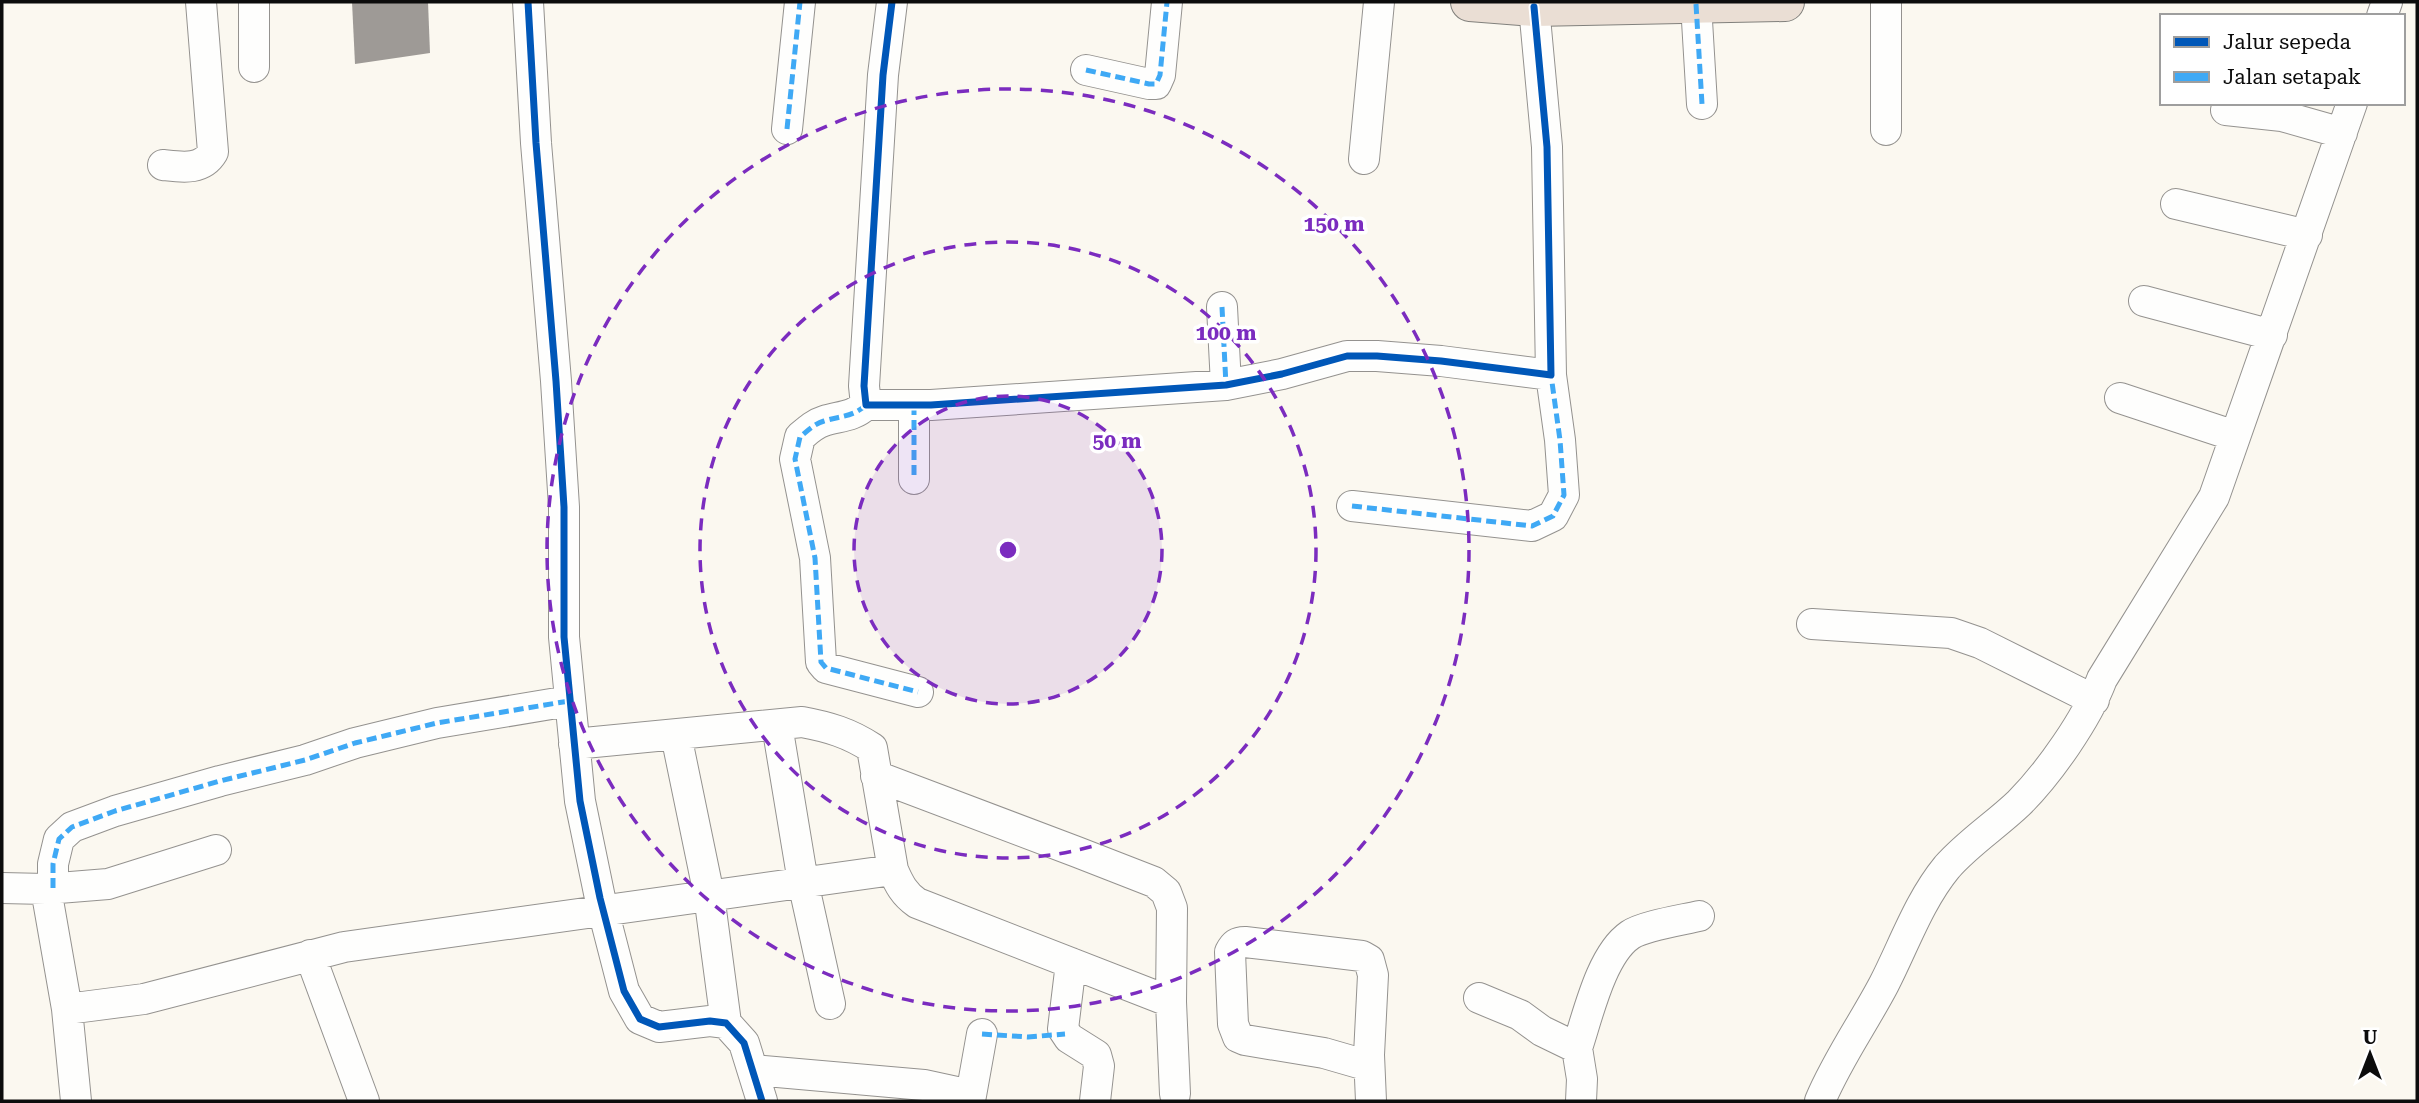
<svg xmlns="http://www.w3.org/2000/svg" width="2419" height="1103" font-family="'Roboto Serif',serif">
  <rect width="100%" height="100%" fill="#fbf8f0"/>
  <path fill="#9e9a96" d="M352 2H428L430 53 355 64Z"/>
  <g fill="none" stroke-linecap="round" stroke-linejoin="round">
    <g stroke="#94928f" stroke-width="32">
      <path id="minor" d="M254 2V67
        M528 2 536 143 556 381 564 507V637L580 801 600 898 624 991 640 1019 659 1027 710 1021 726 1023 744 1043 762 1101
        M892 2 883 75 864 386 866 405H931L1226 385 1282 374 1347 356H1377L1441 361 1551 375 1547 147 1534 7
        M1886 2V130
        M1696 4 1702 104
        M2382 16 2387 2
        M1086 70 1149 84H1156L1160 75 1167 2
        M2226 110 2282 116 2342 133
        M787 129 800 2
        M1364 159 1379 2
        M163 165C181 167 202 171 213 152L201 2
        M2176 204 2307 235
        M2144 301 2272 335
        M1222 307 1226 385
        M2120 398 2235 436
        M866 405C853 417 840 416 824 421 814 424 807 431 800 437L795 459 815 558 821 662 826 668 918 692
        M914 405V479
        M1352 506 1532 526 1553 516 1564 495 1560 440 1551 375
        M1812 624 1951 633 1980 643 2094 700
        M777 725 803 882 830 1004
        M676 735 709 895 726 1023
        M574 744 802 722C829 727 849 733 872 748L893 870C899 884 904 894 917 903L1171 1002
        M876 776 1077 852 1154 882 1166 892 1172 908 1171 1002 1175 1094
        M2 888 46 889 108 884 216 850
        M53 888V864L59 839 72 827 115 811 220 781 305 760 355 743 437 723 569 701
        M46 889 67 1009 144 999 344 947 893 870
        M310 955 364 1101
        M1071 963 1063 1029 1069 1038 1096 1055 1099 1066 1095 1101
        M1479 998 1520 1015 1542 1031 1577 1048 1582 1079 1581 1101
        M67 1009 76 1101
        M1577 1048C1588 1015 1601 955 1630 935 1643 926 1682 920 1699 916
        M1369 1066 1324 1053 1245 1040 1238 1037 1233 1024 1230 952C1234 944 1237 942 1245 942L1362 956 1369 960 1373 975 1369 1055 1371 1101
        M753 1070 924 1085 970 1095
        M970 1101 982 1034
        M1820 1101C1837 1060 1863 1024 1884 984 1904 945 1919 901 1947 867 1968 843 1996 825 2019 803 2049 773 2087 719 2102 679L2214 497 2352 103"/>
    </g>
    <g stroke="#81807c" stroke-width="40">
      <path id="highway" d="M1470 2 1534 7 1785 2"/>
    </g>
    <use href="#minor" stroke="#fefefd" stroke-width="30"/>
    <use href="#highway" stroke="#eaded4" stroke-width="38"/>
    <path stroke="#3fa9f5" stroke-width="5" stroke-dasharray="10 5" stroke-linecap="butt" d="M1696 4 1702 104
      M1086 70 1149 84H1156L1160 75 1167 2
      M787 129 800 2
      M1222 307 1226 385
      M866 405C853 417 840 416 824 421 814 424 807 431 800 437L795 459 815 558 821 662 826 668 918 692
      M914 405V479
      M1352 506 1532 526 1553 516 1564 495 1560 440 1551 375
      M53 888V864L59 839 72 827 115 811 220 781 305 760 355 743 437 723 569 701
      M982 1034 1028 1037 1065 1034"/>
    <g stroke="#fff" stroke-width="11">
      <path id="cycleway" d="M528 2 536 143 556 381 564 507V637L580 801 600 898 624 991 640 1019 659 1027 710 1021 726 1023 744 1043 762 1101
        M892 2 883 75 864 386 866 405H931L1226 385 1282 374 1347 356H1377L1441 361 1551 375 1547 147 1534 7"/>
    </g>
    <use href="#cycleway" stroke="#0057b8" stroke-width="7"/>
  </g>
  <circle cx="1008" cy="550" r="154" fill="#7b2cbf" fill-opacity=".12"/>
  <g fill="none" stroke="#7b2cbf" stroke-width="3.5" stroke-dasharray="12 9">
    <circle cx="1008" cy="550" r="154"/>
    <circle cx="1008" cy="550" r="308"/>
    <circle cx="1008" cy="550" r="461"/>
  </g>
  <circle cx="1008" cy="550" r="10" fill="#7b2cbf" stroke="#fff" stroke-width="3.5"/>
  <g font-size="21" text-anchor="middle" font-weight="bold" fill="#7b2cbf" stroke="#fff" stroke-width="7" stroke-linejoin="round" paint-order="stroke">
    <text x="1334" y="231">150 m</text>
    <text x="1226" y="340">100 m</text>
    <text x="1117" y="448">50 m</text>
  </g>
  <rect width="2419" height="1103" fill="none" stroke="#0c0c0c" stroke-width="7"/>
  <rect x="2160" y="14" width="245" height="91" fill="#ffffff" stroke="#9e9e9e" stroke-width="2"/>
  <rect x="2174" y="37" width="35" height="10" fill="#0057b8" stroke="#9e9e9e" stroke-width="2"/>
  <text x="2223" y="49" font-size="21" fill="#0c0c0c">Jalur sepeda</text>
  <rect x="2174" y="72" width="35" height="10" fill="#3fa9f5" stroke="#9e9e9e" stroke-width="2"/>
  <text x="2223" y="84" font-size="21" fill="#0c0c0c">Jalan setapak</text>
  <g transform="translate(2370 1054)" stroke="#ffffff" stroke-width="5" paint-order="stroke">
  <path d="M0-5L12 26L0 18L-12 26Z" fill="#0c0c0c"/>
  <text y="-10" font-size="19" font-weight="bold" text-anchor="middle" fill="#0c0c0c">U</text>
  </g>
</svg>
